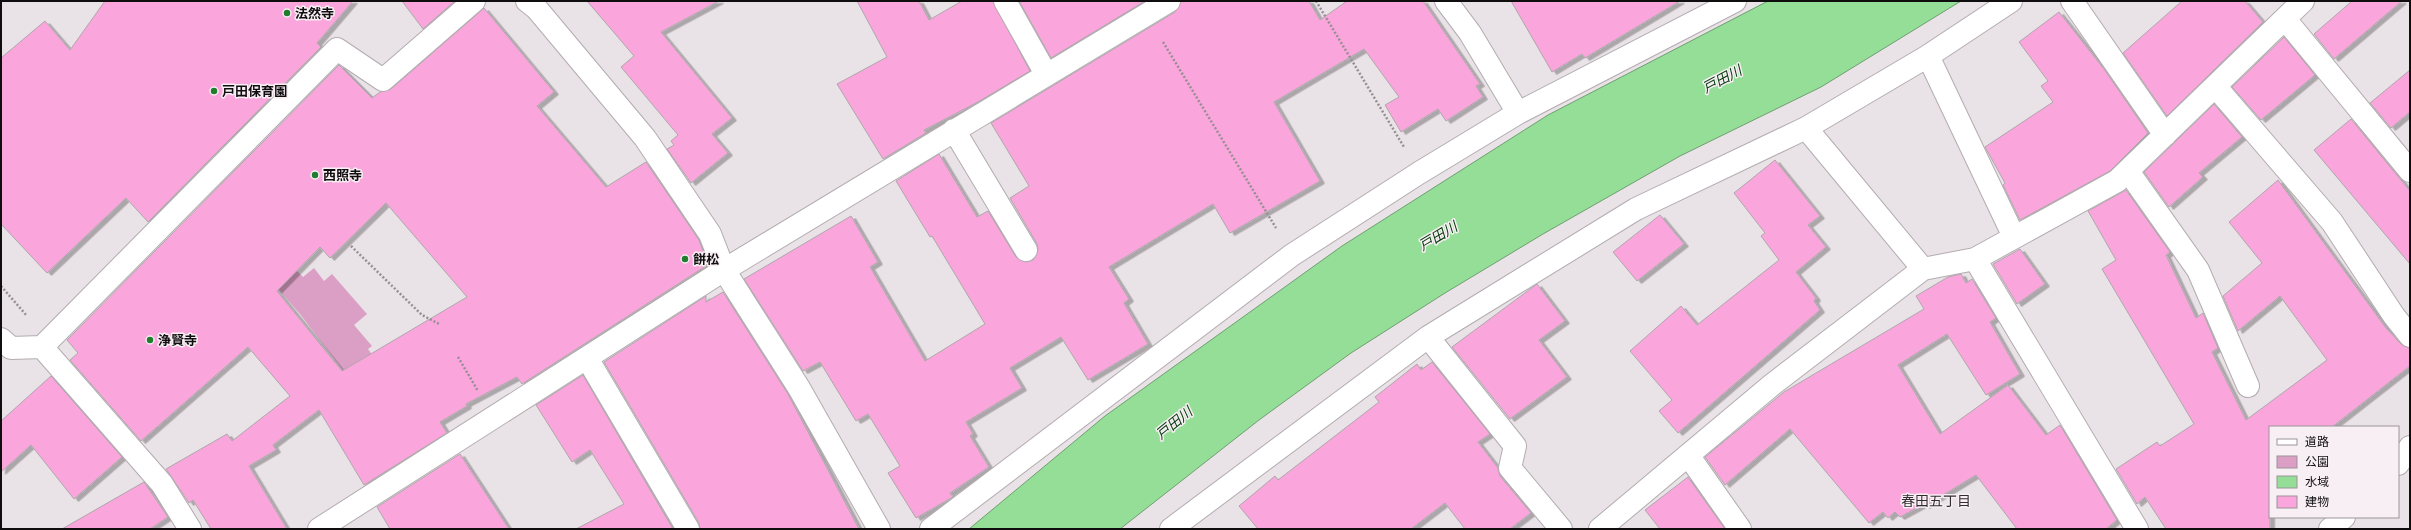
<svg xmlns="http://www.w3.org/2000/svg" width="2411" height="530" font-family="'Sofia Sans Condensed','Noto Sans JP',sans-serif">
  <defs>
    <filter id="shadow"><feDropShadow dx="4.5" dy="2.5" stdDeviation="0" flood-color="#0004"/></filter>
  </defs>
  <rect width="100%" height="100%" fill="#e9e2e6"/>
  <path fill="#db9fc5" d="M240 214 303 277 314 268 324 281 332 274 367 314 354 325 372 346 368 349 384 371 358 390 300 314 225 228Z"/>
  <path fill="#95de98" stroke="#6d9f6f" d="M1768 1H1961L1821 87 1680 156 1543 234 1445 293 1351 353 1259 420 1120 529H969L1105 416 1342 246 1548 115Z"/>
  <path fill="#faa5dc" stroke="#aea7ab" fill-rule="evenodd" filter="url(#shadow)" d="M105 1H353L317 43 321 47 148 222 126 198 47 273 1 224V58L45 21 70 50Z
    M402 1H455L423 29Z
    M587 1H719L661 32 732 118 712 134 728 153 691 183 667 149 674 145 671 141 678 135 621 67 634 56Z
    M857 1H919L929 20 962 1H993L1030 71 978 102 924 130 926 133 883 159 837 84 887 57Z
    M1019 1H1145L1051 58Z
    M1181 1H1309L1320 20 1347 1H1423L1480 84 1476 86 1483 97 1446 121 1438 109 1401 132 1385 105 1399 97 1364 49 1274 102 1320 181 1230 233 1213 204 1109 267 1129 299 1124 303 1148 344 1088 380 1061 337 1010 368 1022 388 966 422 973 434 970 436 989 467 950 493 953 497 916 518 888 473 900 466 868 414 856 421 820 362 803 371 744 279 851 216 878 262 870 267 925 361 985 324 932 236 930 237 896 181 939 154 977 217 988 211 1016 257 1026 262 1033 260 1038 250 1037 244 1010 198 1029 186 991 123 1175 12Z
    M1511 1H1680L1585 58 1582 54 1552 72Z
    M2182 1H2245L2263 22 2167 116 2123 53Z
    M2352 1H2402L2334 59 2314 34Z
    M484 8 554 92 537 106 606 187 646 162 699 240 706 259V266L522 384 517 377 466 404 467 406 440 422 447 433 364 485 319 410 273 445 276 450 249 466 287 529H211L193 500 189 503 166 469 227 434 232 441 290 396 248 347 141 441 70 360 78 353 67 340 339 65 372 98 380 92 391 89ZM386 203 467 297 342 371 277 291 320 247 330 258Z
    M2059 12 2104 69 2148 133 2110 171 2020 220 2003 185 2005 183 1985 147 2053 102 2041 86 2048 81 2019 42Z
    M2284 37 2315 75 2261 120 2232 87Z
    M2410 70V112L2391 128 2370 103Z
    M2214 104 2242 137 2199 173 2203 177 2169 207 2144 172Z
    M2351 119 2410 191V264L2314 150Z
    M1775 160 1820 216 1808 225 1826 247 1796 272 1816 298 1814 301 1820 310 1678 433 1659 411 1672 400 1630 351 1681 306 1697 325 1779 260 1761 236 1765 233 1734 193Z
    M2278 180 2386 328 2401 344 2410 348V366L2332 427H2270V529H2166L2145 497 2137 504 2116 469 2157 442 2160 446 2194 424 2102 269 2116 260 2088 211 2126 190 2170 252 2166 255 2196 318 2203 313 2218 348 2212 352 2246 420 2327 360 2280 296 2238 331 2223 296 2262 263 2229 222Z
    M1660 215 1684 244 1637 281 1613 252Z
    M2020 249 2045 284 2017 304 1993 264Z
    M1961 274 1966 283 1972 279 1996 318 1990 322 2020 374 1986 395 1947 334 1898 365 1940 434 2008 385 2046 435 2060 425 2117 520 2106 529H2017L1976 475 1925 506 1924 504 1900 517 1895 512 1888 518 1883 512 1869 523 1790 429 1725 485 1705 457 1784 392 1924 309 1916 296 1948 277Z
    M1537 284 1565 321 1539 340 1567 377 1510 419 1452 347Z
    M723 292 788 394 859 529H700L699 523 604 362 706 296V302Z
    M1432 362 1490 434 1478 442 1498 468 1500 476 1531 513 1510 529H1465L1445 503 1411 529H1258L1239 506 1275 476 1278 480 1379 402 1375 397 1417 364 1421 370Z
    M583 375 673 529H576L624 504 590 450 572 462 536 405Z
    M51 376 122 457 74 499 31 445 1 472V421Z
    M460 454 509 529H390L377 507Z
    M1688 477 1725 529H1660L1645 510Z
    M144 482 168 517 150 529H62Z"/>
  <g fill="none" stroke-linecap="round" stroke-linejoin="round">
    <g stroke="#b3acb0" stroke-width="24">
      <path id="minor" d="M527 1 537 9 645 138 710 234 724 270 799 388 879 529
        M1005 1 1046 74
        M1446 1 1470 33 1518 113
        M2072 1 2165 135
        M2285 19 2410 171
        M1928 56 2014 237
        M2215 86 2332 222 2394 316 2410 336
        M1806 128 1923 269
        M954 130 1026 250
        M2128 171 2198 270 2248 386
        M1975 259 2137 529
        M1428 337 1636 209 1806 128 1928 56 2011 1
        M1 339 11 348 42 347 162 484 190 529
        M42 347 337 49 383 80 474 1
        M587 358 688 529
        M1688 455 1740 529
        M2398 464 2410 447
        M319 529 724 270 1169 1
        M931 529 1292 255 1419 173 1518 113 1735 1
        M1171 529 1428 337 1515 446 1510 468 1561 529
        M1600 529 1773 384 1923 269 1975 259 2117 181 2303 1
        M2330 529 2344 517"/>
    </g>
    <path stroke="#958f93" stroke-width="2.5" stroke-dasharray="2 2" stroke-linecap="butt" d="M1316 1 1404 147
      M1163 42 1276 228
      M351 246 422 315 439 324
      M1 286 27 316
      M458 357 478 391"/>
    <use href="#minor" stroke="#fff" stroke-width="22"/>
  </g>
  <g fill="#207d2d" stroke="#f7eff3" stroke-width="1.5">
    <circle cx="287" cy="13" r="4"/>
    <circle cx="214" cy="91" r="4"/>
    <circle cx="315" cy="175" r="4"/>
    <circle cx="685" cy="259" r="4"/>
    <circle cx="150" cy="340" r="4"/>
  </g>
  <g text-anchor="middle" stroke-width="3" stroke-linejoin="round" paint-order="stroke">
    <g font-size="13" font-weight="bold" fill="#100d0f" stroke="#f7eff3" text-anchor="start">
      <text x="295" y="18">法然寺</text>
      <text x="222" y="96">戸田保育園</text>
      <text x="323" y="180">西照寺</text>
      <text x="693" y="264">餅松</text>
      <text x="158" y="345">浄賢寺</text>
    </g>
    <g font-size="14" font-style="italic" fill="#03390c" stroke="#f7eff3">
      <text transform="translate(1722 79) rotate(-28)" y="5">戸田川</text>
      <text transform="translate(1438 236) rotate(-31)" y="5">戸田川</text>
      <text transform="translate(1174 423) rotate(-39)" y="5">戸田川</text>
    </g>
    <g font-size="14" fill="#332d30" stroke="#f7eff3">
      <text x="1936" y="506">春田五丁目</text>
    </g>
  </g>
  <rect width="2411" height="530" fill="none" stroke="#100d0f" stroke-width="4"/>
  <rect x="2269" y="426" width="130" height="92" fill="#f7eff3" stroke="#9b9598"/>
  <rect x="2277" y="439" width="20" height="6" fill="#ffffff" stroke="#9b9598"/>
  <text x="2305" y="446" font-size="12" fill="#100d0f">道路</text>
  <rect x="2277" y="456" width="20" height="12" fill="#db9fc5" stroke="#9b9598"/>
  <text x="2305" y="466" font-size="12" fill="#100d0f">公園</text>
  <rect x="2277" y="476" width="20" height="12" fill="#95de98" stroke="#9b9598"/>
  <text x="2305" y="486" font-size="12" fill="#100d0f">水域</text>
  <rect x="2277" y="496" width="20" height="12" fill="#faa5dc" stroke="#9b9598"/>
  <text x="2305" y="506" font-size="12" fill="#100d0f">建物</text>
</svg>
